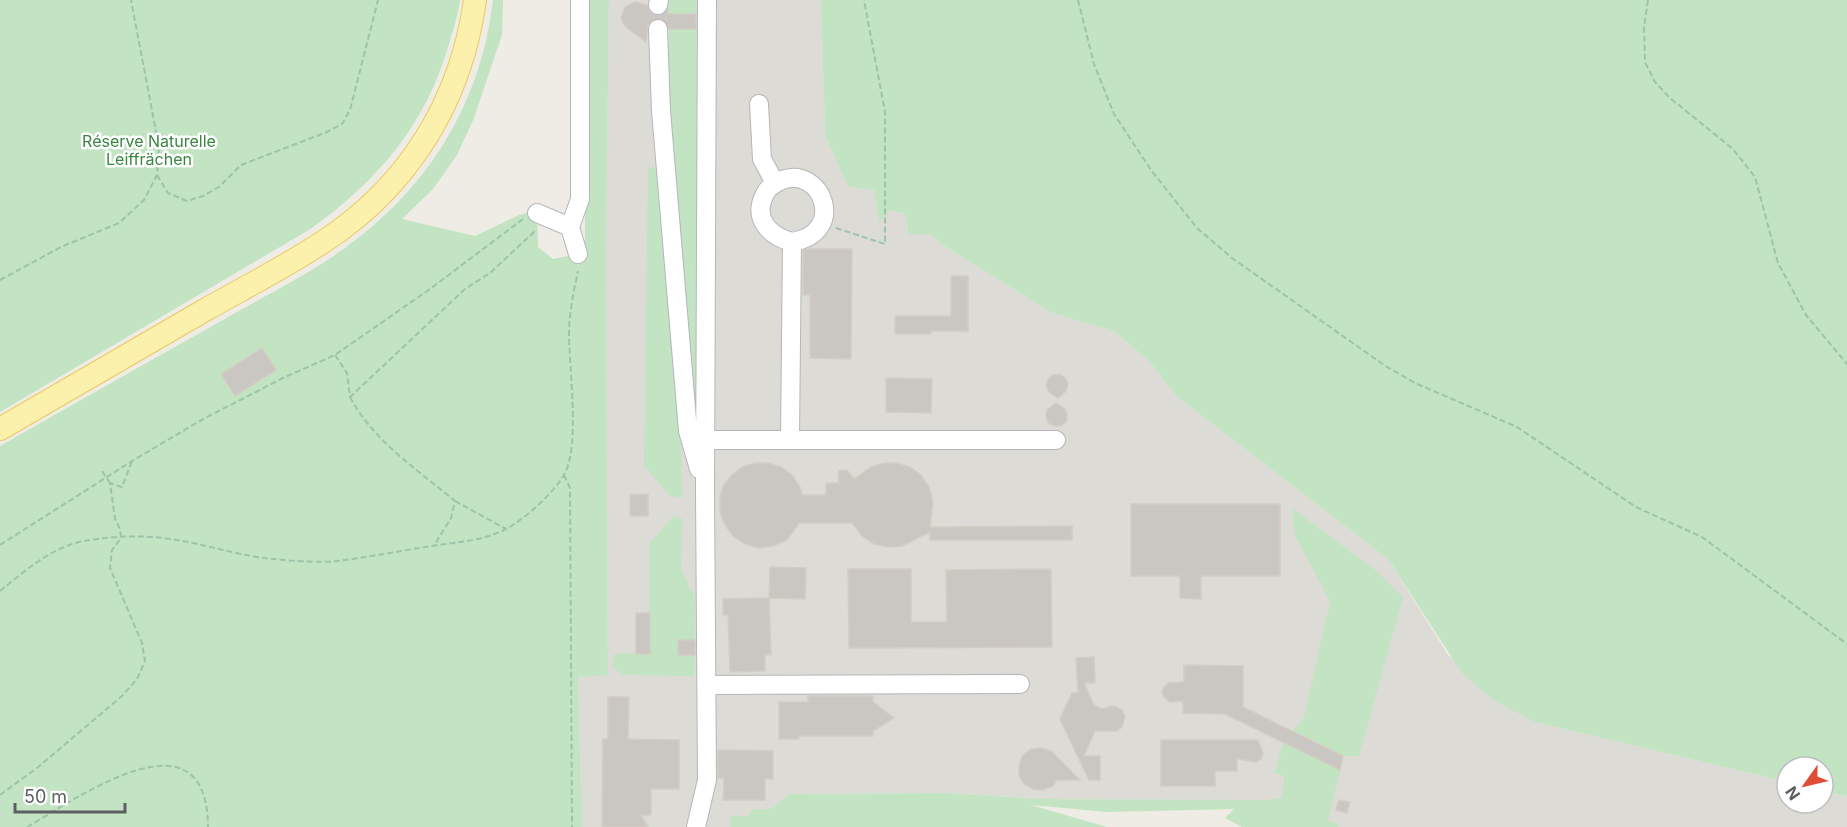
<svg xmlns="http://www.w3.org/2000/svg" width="1847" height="827" font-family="Inter,sans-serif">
  <rect width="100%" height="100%" fill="#eeece4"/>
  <path fill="#dddbd6" d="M609 0H821L825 136 848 187 874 190 879 222 888 210 905 214 908 234H931L941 244 1052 313 1114 331 1150 362 1176 396 1388 559 1448 655 1535 722 1787 782V803H1823V791L1847 796V827H1338L1339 824 1328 822 1284 743 1274 773 1284 775 1283 798 1266 800 1040 799 945 793 789 794 771 809H752L748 816H730V827H582L578 676 608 674 606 258Z"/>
  <path fill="#c2e4c3" d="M0 0H460C458 15 453 30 449 44 425 126 379 179 312 228L0 412Z
    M493 0H503L502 35 474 118 457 155 433 189 402 219 475 236 519 215 537 210 538 247 553 259 578 254 585 241V0H609L606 258 608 675 578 677 582 827H0V446C71 406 142 365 214 325 253 302 295 282 332 257 423 196 480 110 493 0Z
    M669 0H696L699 430H694L669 107Z
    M821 0H1847V796L1823 791V767H1787V782L1535 722 1493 700 1462 673 1388 559 1176 396 1150 362 1114 331 1052 313 941 244 931 234H908L905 214 889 210 879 223 874 190 848 187 825 136Z
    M648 167 658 168 681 435 682 498 670 496 644 466Z
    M1292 508 1374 569 1403 597 1359 756H1343L1293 731 1304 717 1330 601 1295 536Z
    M673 516 682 518 681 570 695 597V640L679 655H695L694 676 622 675 611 665 615 653 649 654V544Z
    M1283 743 1340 770 1328 821 1339 824 1338 827H1242L1225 818 1234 809 1107 812 1031 805 1107 827H730V816H748L752 809H771L789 794 945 793 1040 799 1266 800 1282 798 1284 776 1274 773Z"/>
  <path fill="#cac6c1" stroke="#d2cec3" stroke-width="1.5" d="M635 2 647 5 650 13 655 16 662 15 668 9V14H696V29H669L664 19 657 18 648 24 646 42 626 27 623 23 621 17 625 7Z
    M806 249H852L851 359 810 358V295H803V250Z
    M951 276H968V331H931V334H895V316H951Z
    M262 348 276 370 235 396 221 374Z
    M1060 374 1065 378 1068 384 1066 391 1058 398 1049 392 1046 386 1048 379 1053 375Z
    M886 378 932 379 931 413 886 412Z
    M1056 403 1065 409 1067 415 1066 422 1060 426H1054L1048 423 1046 416 1047 410Z
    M755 463H768L781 467 792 475 800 487 802 495H826V483H839L838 474 839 471 847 470 854 479 871 467 884 463H897L910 467 921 475 929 487 933 501 930 527 1072 526V540H930V532L902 546 888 547 874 544 862 536 852 523H799L787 540 773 546 759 548 745 544 733 536 725 525 720 513V499L723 486 731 476 742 467Z
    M648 494V516H630V495Z
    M1131 504H1280V576H1201V599L1180 598V576H1131Z
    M770 567 806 568 805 599 769 598Z
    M848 569H911V622H947L946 570 1051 569 1052 647 849 648Z
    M769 598 771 655H765V671L730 672 728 615H723V599Z
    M636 613H650V654H636Z
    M678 640H695V655H678Z
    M1094 657 1095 683H1084L1094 705 1102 709 1111 706 1117 707 1122 710 1125 716 1122 727 1117 731H1095L1084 756H1100V780H1089L1060 719 1072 693H1078L1076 658Z
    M1184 665 1243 666V707L1343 756 1340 770 1225 714 1183 713V701L1170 702 1165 698 1162 693 1164 687 1168 683 1184 682Z
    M808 696H873V702L894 718 873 731V736H799V739H779V702H808Z
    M608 697H629L628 739 679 740V789H651V815H641L648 827H602L603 739H608Z
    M1161 740H1258L1263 753 1261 759 1256 762 1237 759V771H1215V786H1161Z
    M1041 748 1051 751 1080 780H1057L1053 786 1043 790 1033 789 1024 784 1019 775V765L1023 755 1031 749Z
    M718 750 773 751V779H765V800H723L724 778H718Z
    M1339 800 1350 802 1347 813 1336 810Z"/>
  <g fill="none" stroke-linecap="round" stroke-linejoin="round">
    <path stroke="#cac9c4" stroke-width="18" stroke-dasharray="18 9" stroke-linecap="butt" d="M658 29V5"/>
    <g stroke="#b4b6ba" stroke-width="20">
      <path id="minor" d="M658 5 659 0
        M658 29 661 111 688 431 699 469
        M759 104 762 159 775 183
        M537 213 570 227 580 199V0
        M570 227 578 254
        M790 439 792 242C769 236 752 218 765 194 768 187 775 183 782 180 822 165 848 233 792 242
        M705 440H1056
        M707 685 1020 684
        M696 827 707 780 705 491 707 0"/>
    </g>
    <g stroke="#eaca60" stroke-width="24">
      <path id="major" d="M0 429C68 389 137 350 205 310 244 288 285 267 323 242 409 186 461 101 475 0"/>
    </g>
    <path stroke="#9bc4a9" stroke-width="2" stroke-dasharray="6 3" stroke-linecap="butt" d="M1078 0 1094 64 1114 114 1151 170 1197 228 1232 258 1384 365 1415 383 1517 427 1636 507 1702 537 1847 644
      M1648 0 1644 27 1645 62 1655 82 1670 98 1733 149 1755 177 1778 263 1806 315 1847 364
      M157 175 168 193 187 201 203 196 219 187 241 165 327 132 342 124 350 110 378 0
      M836 228 885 244V112L864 0
      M0 280 61 247 119 223 144 200 157 175 159 147 131 0
      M335 355 347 373 350 397 465 289 490 273 535 231
      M350 397C373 441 418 470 455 501L451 518 435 544
      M564 475 570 488 572 827
      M455 501 506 529
      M0 545 132 461 205 418 285 377 335 355 430 289 523 219
      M0 591C26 570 55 544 90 540 116 536 144 535 171 539 205 544 239 556 274 559 293 561 317 563 337 561 369 557 400 551 431 546 457 542 483 541 506 529 525 519 555 492 565 473 580 443 569 369 569 333 569 312 574 291 578 271
      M0 795 37 768 122 696 137 679 145 661 142 643 110 568 112 550 121 538 120 529 115 519 110 483 122 487 132 461
      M27 827C78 798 207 705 208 827"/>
    <use href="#minor" stroke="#fff" stroke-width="18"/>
    <use href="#major" stroke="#fbf1ac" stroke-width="22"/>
    <path stroke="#9bc4a9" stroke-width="2" stroke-dasharray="6 3" stroke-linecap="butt" d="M102 471 110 483"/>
  </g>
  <g text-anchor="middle" stroke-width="5" stroke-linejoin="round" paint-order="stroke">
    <g font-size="16" fill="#3a8541" stroke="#fff">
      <text x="149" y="147">Réserve Naturelle<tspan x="149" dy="18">Leiffrächen</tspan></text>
    </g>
  </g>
  <g transform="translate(1805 785) rotate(236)"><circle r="28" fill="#ffffff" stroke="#bebfc1" stroke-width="1.5"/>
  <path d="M0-4.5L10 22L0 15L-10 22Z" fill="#e14c37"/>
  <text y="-9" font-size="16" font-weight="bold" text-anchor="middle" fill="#5c5f64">N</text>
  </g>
  <path d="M15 803v9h110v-9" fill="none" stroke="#5c5f64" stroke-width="3"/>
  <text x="24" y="803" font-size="18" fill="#5c5f64" stroke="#ffffff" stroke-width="4.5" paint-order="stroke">50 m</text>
</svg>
